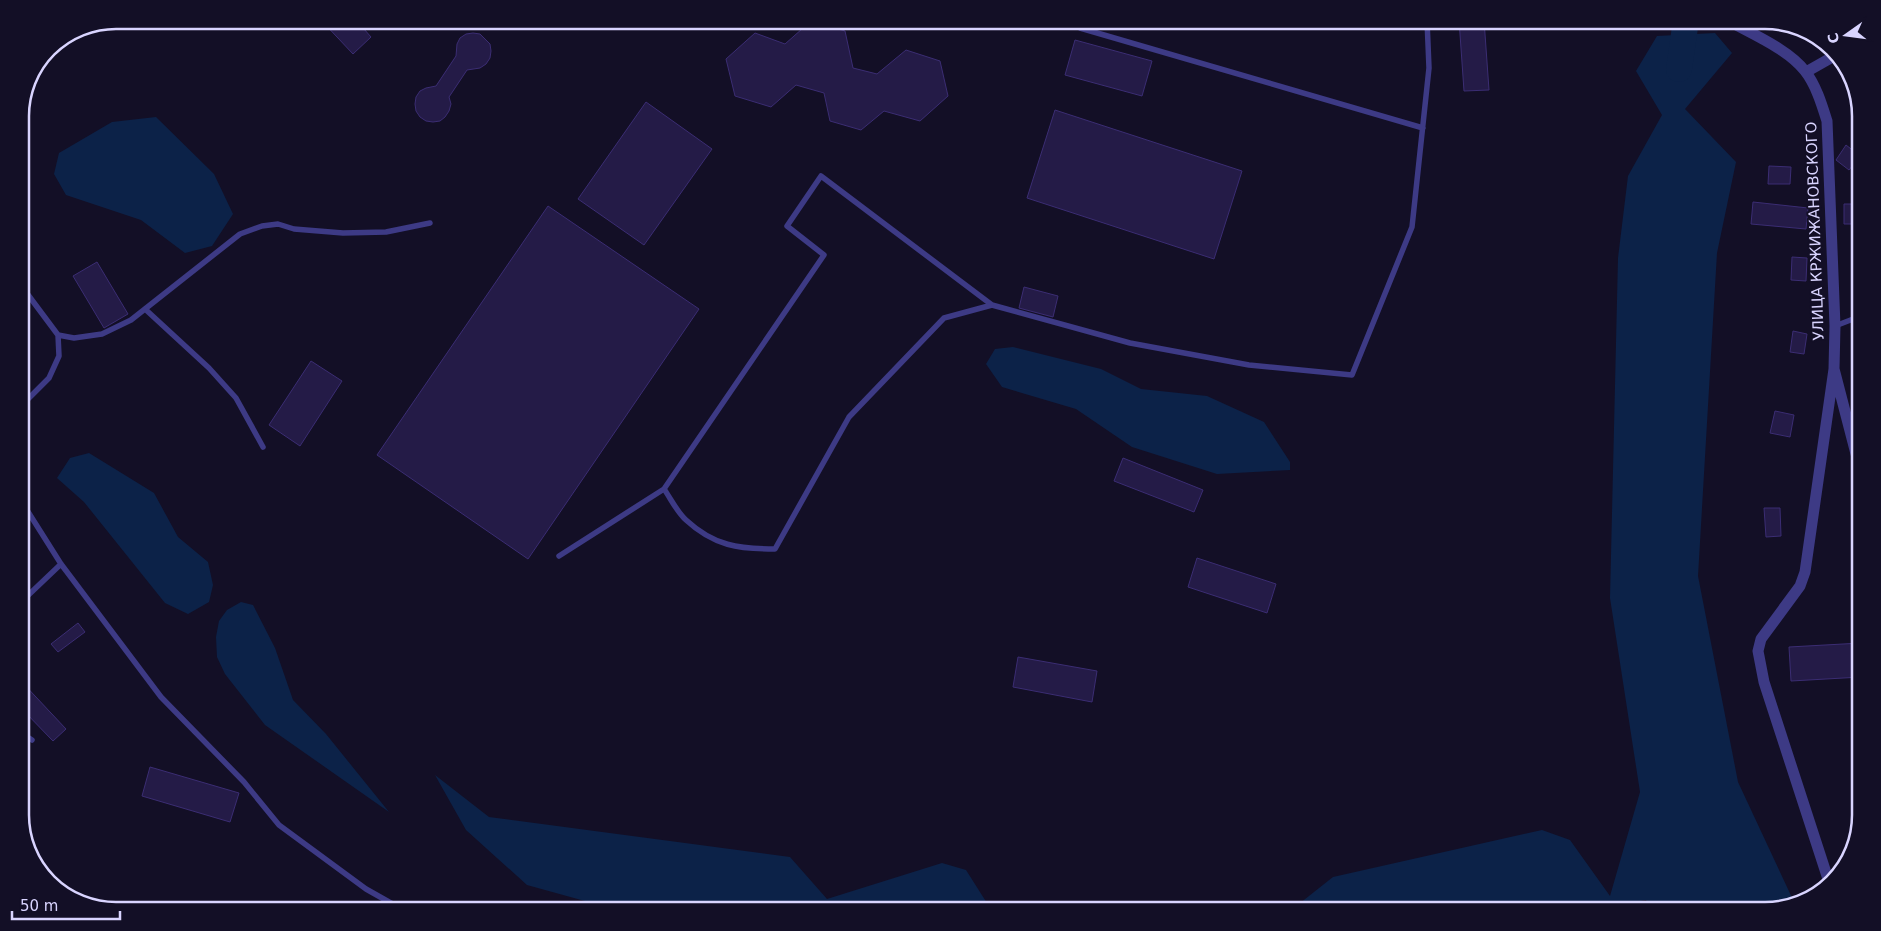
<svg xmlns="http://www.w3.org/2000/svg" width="1881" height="931" font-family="'DejaVu Sans',sans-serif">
  <rect width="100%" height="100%" fill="#130f26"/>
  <path fill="#0c2248" d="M1715 33 1732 53 1685 109 1736 162 1717 253 1698 576 1738 782 1794 902 1765 911H1652L1646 900 1583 911H1290L1333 877 1542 830 1570 840 1610 896 1640 792 1610 598 1618 258 1628 176 1662 115 1636 71 1657 36Z
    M156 117 214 174 233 214 212 246 185 253 141 220 66 195 54 174 59 153 112 122Z
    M1013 347 1101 369 1141 389 1207 396 1264 422 1290 462V470L1217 474 1132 447 1076 409 1002 387 986 364 995 349Z
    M89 453 154 493 178 537 208 562 213 585 209 602 188 614 165 603 84 502 57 478 70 458Z
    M241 602 253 605 275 648 293 700 326 734 389 812 265 725 225 674 217 657 216 637 219 621 227 610Z
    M435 775 489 817 790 857 827 899 942 863 966 870 992 911 1030 908 1035 911H621L527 885 466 830Z"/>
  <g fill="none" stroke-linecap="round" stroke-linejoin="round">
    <path stroke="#0c2248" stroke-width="26" d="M1679 69 1686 20"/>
  </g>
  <path fill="#241b47" stroke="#3b2d73" d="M321 20H356L371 37 353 54Z
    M1459 20H1484L1489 90 1464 91Z
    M811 21 845 31 853 68 877 74 906 50 940 61 948 96 920 121 884 111 861 130 830 121 824 93 796 85 771 107 735 96 726 59 755 33 785 44Z
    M473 33 480 34 490 44 491 51 490 58 486 64 480 68 467 70 449 97 451 104 449 111 445 117 440 121 433 122 426 121 420 117 416 111 415 104 416 97 420 91 426 88 436 86 456 56 457 44 460 38 466 34Z
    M1075 40 1152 61 1142 96 1065 75Z
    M646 102 712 149 644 245 578 199Z
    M1055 110 1242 171 1214 259 1027 198Z
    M1846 145 1860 156 1849 170 1836 160Z
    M1769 166 1791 167 1790 184H1768Z
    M1753 202 1808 208 1806 229 1751 224Z
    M1844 204H1857V224H1844Z
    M548 206 699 309 528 559 377 455Z
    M1792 257 1807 258 1806 281 1791 280Z
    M97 262 128 314 104 328 73 276Z
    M1024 287 1058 296 1053 317 1019 308Z
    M1793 331 1807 334 1804 354 1790 352Z
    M311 361 342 381 300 446 269 425Z
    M1775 411 1794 415 1790 437 1770 433Z
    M1123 458 1203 490 1194 512 1114 481Z
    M1764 508H1780L1781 536 1766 537Z
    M1197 558 1276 584 1267 613 1188 587Z
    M78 623 85 632 58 652 51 644Z
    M1861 643V677L1791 681 1789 647Z
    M1018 657 1097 671 1092 702 1013 687Z
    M20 680 66 729 53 741 20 707Z
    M150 767 239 793 230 822 142 796Z"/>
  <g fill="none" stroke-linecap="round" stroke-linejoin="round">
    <path stroke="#3d3a85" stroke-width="5.5" d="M1080 28 1423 128
      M20 284 58 335 74 338 102 334 131 320 240 234 262 226 278 224 294 229 343 233 386 232 430 223
      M145 309 209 368 236 398 263 447
      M1835 326 1861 316
      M20 407 49 378 59 356 58 335
      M664 489 824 255 787 226 821 176 992 305
      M20 499 61 564 161 697 244 782 279 825 366 889 405 911
      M559 556 664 489C671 499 677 512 686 520 714 546 739 549 775 549L849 417 944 318 992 305 1130 343 1249 365 1352 375 1412 227 1429 68 1427 20
      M20 603 61 564
      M20 732 32 740"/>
    <path stroke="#3d3a85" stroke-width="11" d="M1727 20C1752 34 1788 49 1805 71 1816 85 1822 105 1827 121L1835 326 1834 369 1861 473
      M1806 72 1836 55
      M1829 882 1764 682 1758 651 1761 639 1800 586 1805 572 1834 369"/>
  </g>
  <g text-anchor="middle" stroke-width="4" stroke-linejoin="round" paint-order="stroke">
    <g font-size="15" fill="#d9d4ff" stroke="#130f26">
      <text transform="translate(1815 231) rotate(-92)" y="5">УЛИЦА КРЖИЖАНОВСКОГО</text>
    </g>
  </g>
  <path d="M0 0H1881V931H0ZM116 29H1765A87 87 0 0 1 1852 116V815A87 87 0 0 1 1765 902H116A87 87 0 0 1 29 815V116A87 87 0 0 1 116 29Z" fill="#130f26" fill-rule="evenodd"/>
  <path fill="none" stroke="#d9d4ff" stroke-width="2.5" d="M116 29H1765A87 87 0 0 1 1852 116V815A87 87 0 0 1 1765 902H116A87 87 0 0 1 29 815V116A87 87 0 0 1 116 29Z"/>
  <g transform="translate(1846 35) rotate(256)" stroke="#130f26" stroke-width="4" paint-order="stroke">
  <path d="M0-4L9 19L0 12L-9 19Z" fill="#d9d4ff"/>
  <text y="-8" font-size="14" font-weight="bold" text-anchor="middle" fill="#d9d4ff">С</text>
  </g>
  <path d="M12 911v8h108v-8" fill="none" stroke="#d9d4ff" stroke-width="2.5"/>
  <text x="20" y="911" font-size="15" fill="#d9d4ff" stroke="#130f26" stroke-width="4" paint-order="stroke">50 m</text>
</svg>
